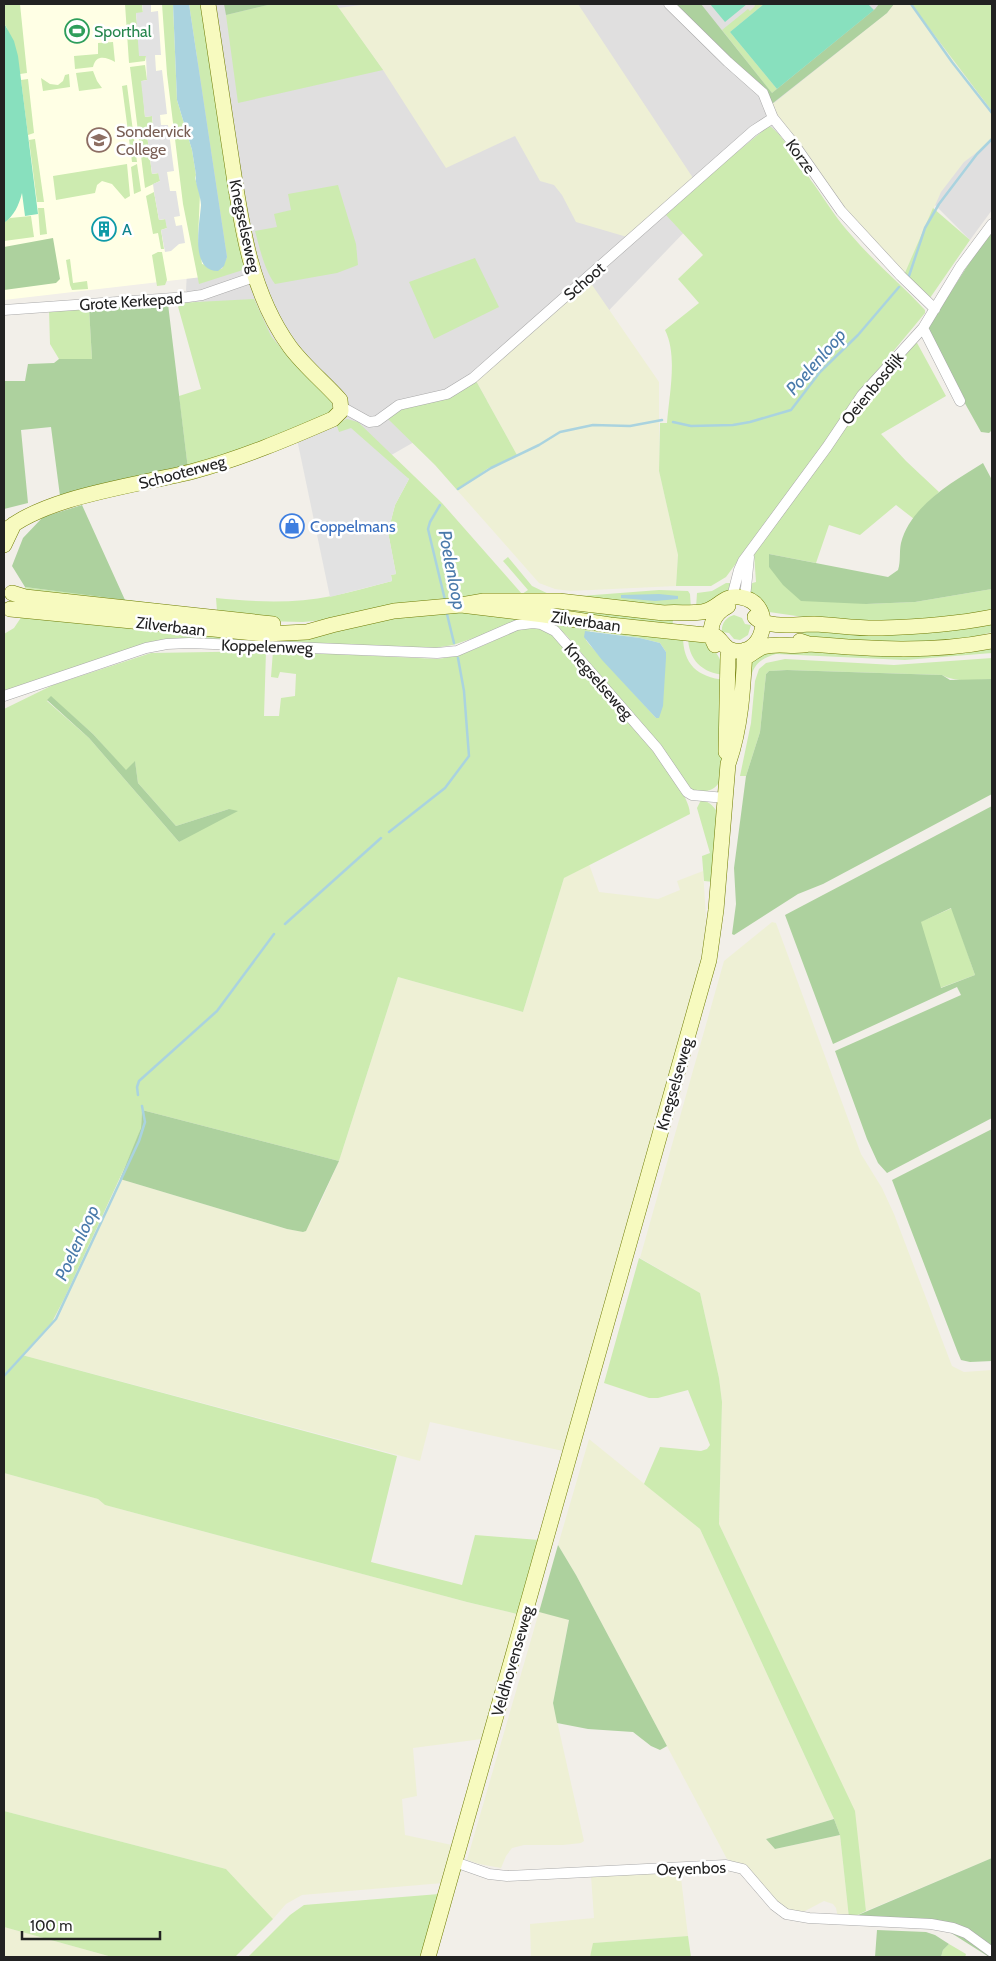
<svg xmlns="http://www.w3.org/2000/svg" width="996" height="1961" font-family="Cabin,sans-serif">
  <rect width="100%" height="100%" fill="#f2efe9"/>
  <path fill="#e0dfdf" d="M200 4H992V210L970 240 919 189 863 88 771 142 566 355 353 477 186 291Z"/>
  <path fill="#ffffe5" d="M4 4H176L211 276 4 300Z"/>
  <path fill="#eef0d5" d="M369 4H578L693 178 627 237 576 222 562 195 554 185 540 181 515 136 446 168 383 70 338 8Z
    M894 4H911L992 111V141L964 162 941 192 904 275 857 227 788 132 770 102 774 103 887 13Z
    M590 282 659 382V471L678 555 676 586 570 591 555 589 539 583 457 490 487 469 517 455 476 381Z
    M589 864 599 892 658 899 680 890 677 881 703 871 706 917 704 941 694 988 563 1451 430 1422 420 1461 22 1355 55 1317 120 1179 287 1229 304 1232 318 1208 339 1161 398 977 523 1012 564 878Z
    M772 922 776 923 861 1154 882 1188 894 1214 952 1366 964 1372 992 1370V1858L866 1911 854 1811 719 1524 722 1402 719 1378 700 1293 640 1258 724 961Z
    M589 1439 700 1529 834 1819 766 1839 775 1849 840 1835 849 1918H838L836 1908 833 1904 824 1901 805 1911 794 1912 785 1909 742 1866 727 1859 576 1575 558 1545Z
    M4 1473 98 1499 105 1505 467 1602 517 1614 482 1739 413 1748 417 1796 402 1799 405 1835 452 1845 443 1883 302 1895 286 1904 273 1919 226 1869 4 1811Z
    M539 1612 569 1619 553 1703 584 1841 581 1843 563 1845H524L512 1848 506 1856 501 1868 479 1864 467 1860Z
    M680 1870 688 1936 594 1943 590 1957H531L530 1924 594 1918 591 1876Z
    M4 1927 112 1957H4Z"/>
  <path fill="#cdebb0" fill-rule="evenodd" d="M4 4H20L27 73 20 74 7 28 4 23Z
    M125 4H142L143 13H136L140 56H146L145 61 129 63Z
    M162 4H173L177 100 192 150 196 175 195 178 200 194 198 238 202 264 222 269 227 257 189 4H204L246 269 199 284 183 204 167 74Z
    M272 4H336L383 70 238 103 226 15Z
    M754 4H764L730 32 777 89 772 93 722 30 748 9 750 11 755 6Z
    M911 4H992V111Z
    M113 42 115 62C106 57 96 54 93 67L75 69 74 56 98 54V43Z
    M145 65 147 80 142 81 145 117 152 116 153 127H146L152 174 159 173 160 181 145 188 130 67Z
    M93 71 97 81 102 88 79 91 76 73Z
    M69 74 70 87 43 91 41 78 50 84 58 85 63 81 65 75Z
    M28 79 34 133 28 135 21 80Z
    M127 85 137 162H132L122 86Z
    M769 126C781 131 804 171 813 183 826 201 837 220 852 236 875 263 902 285 925 310V313L862 389 819 451 726 577 711 586H676L678 555 659 471 660 423H667C669 395 678 356 665 330L699 303 678 279 703 255 666 215 726 161Z
    M35 139 44 202H37L29 140Z
    M127 164 130 196 125 199 112 184 102 181 97 185 95 193 56 200 53 176Z
    M137 164 141 191 134 194 131 167Z
    M338 185 356 244 358 265 337 273 275 284C264 269 260 249 255 231L277 227 274 214 291 210 288 194Z
    M154 192 159 220 166 219 167 228 161 230 164 249H161L158 233 153 234 146 196Z
    M38 208H44L47 234 40 235Z
    M933 208 970 240 930 298 904 275Z
    M31 216 34 237 4 241V223L10 218Z
    M158 252H162L167 280 165 285 157 286 152 255Z
    M475 258 499 307 434 339 409 282Z
    M70 259 73 283 87 281 88 289 72 290 70 285 66 260Z
    M254 299 271 336 290 359 331 398 333 410 330 416 188 469 179 396 201 389 177 303Z
    M89 308 92 359H59L50 344 49 310Z
    M916 341 946 396 881 434 906 461 939 492 926 504 914 519 896 505 860 535 829 525 816 563 769 554V567L866 604 915 602 992 589V611L930 621 838 622 769 612 752 595 749 584 756 582 754 553 851 415Z
    M476 381 517 455 487 469 457 490 435 465 388 419C400 404 455 388 476 381Z
    M347 419 358 422 442 503 522 594 528 590 503 561 508 557 532 586 553 596 568 597 659 590 688 591 690 594 691 609 558 599 303 622 262 621 26 594 25 587 217 611 216 598C254 602 294 604 332 596 352 592 372 586 392 581L391 575 396 574 388 532 395 505 409 479 339 433 336 424Z
    M726 583H733L724 595 696 608 697 593 712 591Z
    M479 605 560 608 573 611 673 620 672 628Z
    M460 611 683 636C683 664 697 677 725 680L723 751 720 781C713 793 704 792 692 790L644 727 567 636 560 630 521 622 453 645 428 649 190 641 4 691V634L14 628 24 613 221 634ZM590 631 640 638 660 643 666 652 656 718 589 644 586 640Z
    M734 615 742 618 745 624 751 625 748 635 740 640 734 639 729 633 722 632C721 624 726 617 734 615Z
    M992 621V632C931 650 865 641 802 638L803 629Z
    M518 628H538L558 637C584 667 690 781 690 814L564 878 523 1012 398 977 339 1161 142 1110 141 1128 135 1145 64 1299 52 1322 22 1355 397 1456 371 1562 462 1585 475 1535 539 1540 517 1614 467 1602 105 1505 98 1499 4 1473V709L53 685 151 653 266 651 264 716H279L281 698 295 696 296 674 280 672 278 678 271 677 273 651 438 659C466 655 493 642 518 628ZM51 697 93 734 126 771 135 762 138 783 176 826 229 809 179 842 89 738 47 701Z
    M688 636C712 643 719 651 725 675 702 673 688 660 688 636Z
    M992 647V653L905 660 776 654C762 658 755 663 751 676L752 662 766 651Z
    M992 658V679C976 680 957 683 942 675L787 670 769 671 766 674 760 732 746 776H740L751 723 755 681 759 669 766 663 785 659 894 665Z
    M701 800C711 802 714 807 719 815L714 882 704 881 702 856 710 853 697 808Z
    M952 908 975 975 940 988 920 922Z
    M639 1258 700 1293 719 1378 722 1402 719 1524 855 1811 866 1911 851 1918H849L840 1835 834 1819 700 1529 644 1484 660 1447 701 1451 707 1449 710 1445 688 1390 658 1398H649L604 1383Z
    M4 1811 226 1869 273 1919 235 1957H112L4 1927Z
    M439 1894 421 1957H248L290 1915 304 1905Z
    M688 1936 691 1957H590L593 1943Z
    M949 1944 966 1954 965 1957H941L943 1950Z"/>
  <path fill="#add19e" fill-rule="evenodd" d="M224 4H272L226 15Z
    M674 4H701L772 93 875 9 879 4H894L887 13 773 103 770 102Z
    M992 231V430L989 433 981 432 925 332 968 265Z
    M53 238 60 279 56 283 4 290V247Z
    M168 304 188 469 60 496 51 427 21 430 28 503 4 509V370L5 381H25L28 364 54 363 59 359H92L89 308Z
    M983 463 992 480V589L915 602 866 604 801 601 783 585 769 567V554L888 577 898 570C901 561 899 552 901 543 910 506 954 481 983 463Z
    M82 505 125 600 25 587 12 566 23 538 43 517Z
    M787 670 942 675 950 680 992 679V794L823 884 798 894 734 935 732 934 736 904 734 868 746 776 760 732 766 674 769 671Z
    M51 696 93 734 126 770 135 761 138 783 176 826 229 809 238 811 179 842 89 738 47 700Z
    M992 806V1118L887 1173 878 1163 867 1139 835 1051 961 995 957 987 833 1044 785 915ZM951 908 975 975 941 988 921 922Z
    M142 1110 339 1161 306 1231 303 1232 287 1229 120 1179 141 1128Z
    M992 1129V1361L970 1362 961 1360 958 1353 892 1180Z
    M558 1545 576 1575 667 1746 660 1750 651 1746 633 1732 588 1729 557 1723 553 1703 569 1620 539 1612Z
    M834 1819 840 1835 775 1849 766 1839Z
    M992 1858V1957H989L937 1924 851 1918Z
    M877 1930 926 1932 935 1935 949 1944 943 1950 941 1957H875Z"/>
  <path fill="#88e0be" d="M710 4H747L725 22Z
    M764 4H868L874 10 777 89 730 32Z
    M4 23 14 41 18 56 38 214 25 216 22 193C19 205 14 216 4 223Z"/>
  <path fill="#e2e2e2" d="M142 4H151V12L158 11 161 55H155L156 71 162 70 167 114 160 115 161 125H168L174 171 167 172 170 191H176L180 216 174 217 176 226 182 225 185 243 179 244 171 251 165 252 161 230 167 228 165 219 159 220 154 192 153 184 160 181 158 173 152 174 146 127 153 126 152 116 145 117 141 81 147 80 146 56H139L136 13 143 12Z
    M336 424 339 432 351 428 409 479 395 505 388 532 396 574 391 575 392 581 330 597 297 439Z"/>
  <path fill="#aad3df" d="M173 4H189L227 257 224 266 218 271C189 271 200 223 201 205 201 195 194 182 196 175L192 150 177 100Z
    M659 594 678 596V599L655 601 621 598V595Z
    M585 631 640 638 660 643 666 652V658L663 706 659 718H656L602 660 584 637Z"/>
  <g fill="none" stroke-linecap="round" stroke-linejoin="round">
    <path stroke="#aad3df" stroke-width="2.5" d="M911 4 952 62 992 113
      M909 276 925 228 939 204 977 154 992 139
      M673 422 691 426 733 425 750 422 791 410 820 372 858 335 899 287
      M458 489 491 468 539 445 560 432 593 425 630 426 662 420
      M440 505 430 522 428 529 445 600
      M446 610 454 643
      M389 832 445 788 469 756 464 691 458 658
      M285 924 381 838
      M138 1095 137 1087 139 1081 217 1011 274 934
      M4 1376 56 1319 139 1141 145 1122 142 1106"/>
    <g stroke="#a9a9a9" stroke-width="11">
      <path id="street" d="M669 4 728 62 763 93 773 118 794 144 841 211 901 276 935 309
        M4 310 188 297 202 295 254 277
        M923 328 960 401
        M342 407 369 422 377 421 399 405 447 394 473 378 753 131 773 118
        M732 597 739 570 743 561 827 447 862 395 923 328 960 267 992 224
        M745 598 749 557
        M4 696 146 648 167 644 189 643 437 653 457 651 517 625 533 623 541 624 555 631 657 748 687 792 692 795 725 798
        M455 1862 489 1874 507 1876 726 1865 743 1869 774 1905 786 1914 809 1918 931 1924 953 1928 966 1933 992 1952"/>
    </g>
    <g stroke="#707d05" stroke-width="16">
      <path id="secondary" d="M4 532C44 496 140 485 194 471 242 458 287 439 333 419L341 411 340 400C324 382 305 367 290 347 247 288 240 213 229 143 222 96 215 50 208 4
        M4 545 14 524
        M12 593 25 597 273 624
        M10 609 265 634 307 632 332 625 394 611 461 605 484 601H559L664 613C678 611 693 615 706 611 719 607 724 595 740 597 780 603 762 664 729 649 723 646 721 639 715 636L610 625 544 615 461 605
        M755 617C766 629 799 624 814 624 837 625 859 629 882 628 919 627 956 624 992 617
        M800 641 809 644C869 649 932 653 992 641
        M715 645C707 630 712 614 728 606
        M748 656C753 653 757 649 763 647 777 642 794 648 809 644
        M726 752 728 656
        M428 1957 709 960 716 910 728 764C741 728 743 688 745 650"/>
    </g>
    <use href="#street" stroke="#fff" stroke-width="10"/>
    <use href="#secondary" stroke="#f7fabf" stroke-width="15"/>
  </g>
  <defs>
    <g id="stadium-ring" transform="scale(1.25)"><circle r="9.5" fill="#fff" stroke="#2e9e5b" stroke-width="1.5"/><path d="M0-5a6.5 5 0 1 0 0 10a6.5 5 0 1 0 0-10ZM-3.5-1.8h7v3.6h-7Z" fill="#2e9e5b"/></g>
    <g id="school-ring" transform="scale(1.25)"><circle r="9.5" fill="#fff" stroke="#8d6e63" stroke-width="1.5"/><path d="M0-5L7-2L0 1L-7-2ZM-4 1L0 2.5L4 1V4Q0 6-4 4Z" fill="#8d6e63"/></g>
    <g id="building-ring" transform="scale(1.25)"><circle r="9.5" fill="#fff" stroke="#0f9aa8" stroke-width="1.5"/><path d="M-4-6H4V6H1V3H-1V6H-4ZM-2.5-4.3h1.7v1.8h-1.7ZM.8-4.3h1.7v1.8H.8ZM-2.5-1h1.7V.8h-1.7ZM.8-1h1.7V.8H.8Z" fill="#0f9aa8"/></g>
    <g id="shop-ring" transform="scale(1.25)"><circle r="9.5" fill="#fff" stroke="#3f7fe0" stroke-width="1.5"/><path d="M-5-2.5h2.3a2.7 3.5 0 0 1 5.4 0H5L5.5 6h-11ZM-1.5-2.5h3a1.5 2.3 0 0 0-3 0Z" fill="#3f7fe0"/></g>
  </defs>
  <g fill-rule="evenodd">
    <use href="#stadium-ring" x="77" y="31"/>
    <use href="#school-ring" x="99" y="140"/>
    <use href="#building-ring" x="104" y="229"/>
    <use href="#shop-ring" x="292" y="526"/>
  </g>
  <g text-anchor="middle" stroke-width="5" stroke-linejoin="round" paint-order="stroke">
    <g font-size="16" fill="#27864d" stroke="#fff" text-anchor="start">
      <text x="94" y="37">Sporthal</text>
    </g>
    <g font-size="16" fill="#785e54" stroke="#fff" text-anchor="start">
      <text x="116" y="137">Sondervick<tspan x="116" dy="18">College</tspan></text>
    </g>
    <g font-size="16" fill="#222" stroke="#fff">
      <text transform="translate(801 156) rotate(54)" y="6">Korze</text>
      <text transform="translate(245 226) rotate(78)" y="6">Knegselseweg</text>
      <text transform="translate(584 281) rotate(-41)" y="6">Schoot</text>
      <text transform="translate(131 301) rotate(-4)" y="6">Grote Kerkepad</text>
      <text transform="translate(872 388) rotate(-51)" y="6">Oeienbosdijk</text>
      <text transform="translate(182 472) rotate(-15)" y="6">Schooterweg</text>
      <text transform="translate(586 621) rotate(8)" y="6">Zilverbaan</text>
      <text transform="translate(171 626) rotate(7)" y="6">Zilverbaan</text>
      <text transform="translate(267 646) rotate(2)" y="6">Koppelenweg</text>
      <text transform="translate(599 681) rotate(49)" y="6">Knegselseweg</text>
      <text transform="translate(674 1084) rotate(-74)" y="6">Knegselseweg</text>
      <text transform="translate(512 1661) rotate(-74)" y="6">Veldhovenseweg</text>
      <text transform="translate(691 1868) rotate(-2)" y="6">Oeyenbos</text>
    </g>
    <g font-size="16" fill="#0d838f" stroke="#fff" text-anchor="start">
      <text x="122" y="235">A</text>
    </g>
    <g font-size="16" fill="#366cbe" stroke="#fff" text-anchor="start">
      <text x="310" y="532">Coppelmans</text>
    </g>
    <g font-size="18" font-style="italic" fill="#4a7aab" stroke="#fff">
      <text transform="translate(816 362) rotate(-49)" y="6">Poelenloop</text>
      <text transform="translate(452 570) rotate(79)" y="6">Poelenloop</text>
      <text transform="translate(77 1243) rotate(-65)" y="6">Poelenloop</text>
    </g>
  </g>
  <rect width="996" height="1961" fill="none" stroke="#222222" stroke-width="10"/>
  <path d="M22 1931v8h138v-8" fill="none" stroke="#222222" stroke-width="2.5"/>
  <text x="30" y="1931" font-size="15" fill="#222222" stroke="#ffffff" stroke-width="4" paint-order="stroke">100 m</text>
</svg>
